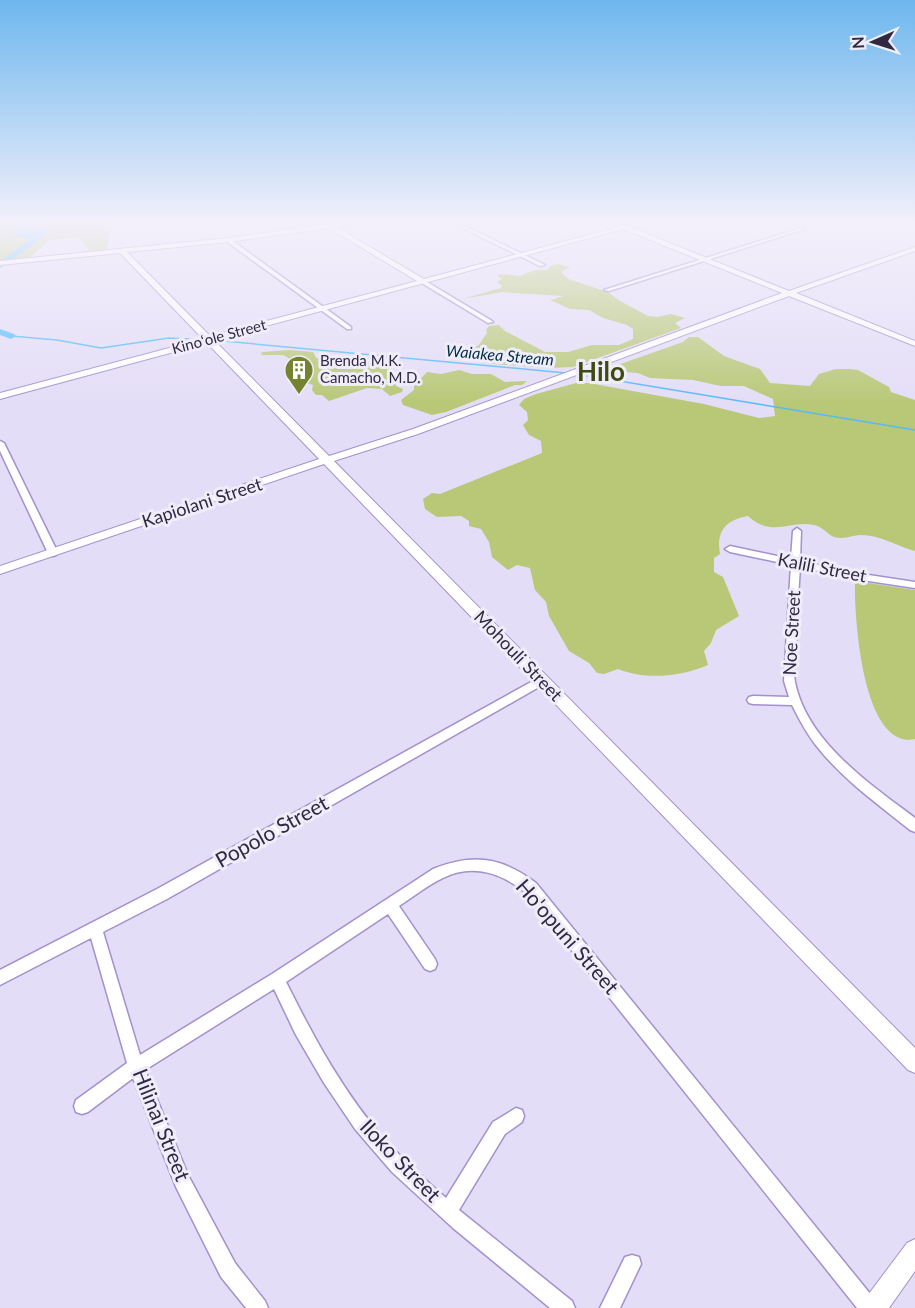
<svg xmlns="http://www.w3.org/2000/svg" width="915" height="1308" font-family="Lato,sans-serif">
  <rect width="100%" height="100%" fill="#e4ddf7"/>
  <path fill="#b8c876" d="M0 221H114L106 251 91 252 78 237 50 240 28 259 0 261Z
    M558 264 570 267 561 272 568 279 608 292 620 301 648 316 657 317 671 314 685 318 675 323 681 328 573 367 548 368 495 364 464 360 460 356 479 345 487 333 486 330 489 326 499 325 505 331 545 352H568L592 345H619L633 339V329L627 325 603 318 589 310 570 309 550 300 564 296 502 292 462 299 501 288 502 286 497 282 502 279 497 275 500 274 520 276 535 270H547L550 266Z
    M689 337H698L724 356 760 369 770 383 810 386 819 374 836 369H850L858 370 889 387 891 392 915 400V551C897 546 880 535 861 535 852 535 845 540 834 537 827 534 822 526 814 525 790 520 772 538 748 516 725 520 716 532 720 554L714 558V572L723 577 739 616 716 630 711 643 704 651 708 665C680 677 646 680 618 669L604 674 597 673 589 663 569 651 549 616 546 602 535 590 530 568 517 565 508 570 492 557 489 542 481 529 469 526V521L461 516 437 517 425 509 423 499 432 493 440 494 542 453 541 441 529 435 523 425 528 420 527 412 519 405 524 399 536 394 576 383H589L704 404 759 418 775 416 773 399 744 386H721L693 380 650 378 638 373 610 371 609 368 683 342Z
    M289 350 313 352 316 358 323 360 349 358 392 365 391 373 395 376 396 386 403 389 402 392 390 396 382 389 367 388 329 401 322 395H316L312 390 313 385 307 383 305 377 284 375 288 372 284 368 290 364V359L283 355H261L262 352Z
    M459 370 472 374H491L505 382 527 381 522 385H515L446 412 432 415 403 405 401 400 414 390V386L427 372 441 374Z
    M855 581 915 590V739C862 750 854 615 855 581Z"/>
  <path fill="#54bbf8" d="M18 221H44L48 231 43 239H27L14 235 15 222Z"/>
  <g fill="none" stroke-linecap="round" stroke-linejoin="round">
    <path stroke="#54bbf8" stroke-width="1.5" d="M11 336 57 340 101 348 169 338 189 339
      M223 341 566 373
      M577 374 915 430"/>
    <path fill="#54bbf8" fill-rule="evenodd" d="M31 221H38L43 228 38 241 0 268V262L32 238 35 228Z
      M0 329 14 334 16 336 11 339 0 335Z"/>
    <g stroke="#a390cd" stroke-width="3">
      <path id="minor" d="M449 221H455L545 265 540 266Z
        M801 228 805 229 609 291 604 290Z
        M226 239H230L351 327V329H347L226 241Z
        M422 279 492 321 493 322 488 323 420 282V280Z
        M0 441 4 443 58 553 56 555 53 556 48 553 0 451Z
        M797 528 801 531 800 561 862 574 915 582V588L862 580 800 567C798 595 797 622 796 650 795 660 793 673 795 682 807 742 870 784 915 818V832L910 830C879 805 845 781 819 749 808 736 800 721 792 705L753 704 749 703 747 700 749 697 753 696 789 697 784 681 791 565 730 552 725 549 730 546 791 559 793 531Z
        M542 676 546 677 547 680 546 683 167 899 103 932 140 1055 272 974 433 869C473 853 502 857 536 883L876 1301 879 1308H857L526 893C502 873 472 863 443 878 428 885 413 897 399 906L435 959 437 964 435 969 430 971 425 969 388 914 286 982C314 1038 344 1094 386 1141 405 1161 425 1180 446 1198L493 1122 516 1108 522 1110 524 1116 522 1122 505 1134 459 1210 572 1301 575 1308H550L453 1228 392 1172 355 1129 324 1083 296 1035 274 989 145 1070 188 1175 235 1263 265 1301 268 1308H246L221 1277 176 1187 133 1078 88 1112 82 1114 76 1112 74 1106 76 1100 127 1063 91 938 0 985V970L157 889Z
        M632 1255 639 1257 641 1264 620 1308H600L625 1257Z"/>
    </g>
    <g stroke="#a390cd" stroke-width="2">
      <path id="tertiary" d="M353 221H370L336 227 424 279 618 227 606 221H615L624 225 649 221 630 227 789 291 915 247V251L796 293 915 341V346L789 296 418 434 334 461 915 1048V1073L908 1070 324 464 0 574V566L319 459 207 343 0 399V393L203 339 120 253 0 265V261L228 238ZM329 228 417 281 210 336 127 252 228 242ZM623 229 782 293 413 429 329 456 214 340Z
        M915 1239V1271L889 1308H862L865 1299 907 1243Z"/>
    </g>
    <use href="#minor" fill="#fff" fill-rule="evenodd"/>
    <use href="#tertiary" fill="#fff" fill-rule="evenodd"/>
  </g>
  <linearGradient id="sky" x2="0" y2="1"><stop stop-color="#6db7ee"/><stop offset="0.55" stop-color="#f3f0fb"/><stop offset="1" stop-color="#f3f0fb" stop-opacity="0"/></linearGradient>
  <rect width="915" height="404" fill="url(#sky)"/>
  <defs>
    <g id="building-pin" transform="scale(1.5)"><path d="M0 17L-7.5 6A9.5 9.5 0 1 1 7.5 6Z" fill="#758331" stroke="#f0edfa"/><path d="M-4-6H4V6H1V3H-1V6H-4ZM-2.5-4.3h1.7v1.8h-1.7ZM.8-4.3h1.7v1.8H.8ZM-2.5-1h1.7V.8h-1.7ZM.8-1h1.7V.8H.8Z" fill="#fff"/></g>
  </defs>
  <g fill-rule="evenodd">
    <use href="#building-pin" x="299" y="370"/>
  </g>
  <g text-anchor="middle" stroke-width="6" stroke-linejoin="round" paint-order="stroke">
    <g font-size="15" fill="#312942" stroke="#f0edfa">
      <text transform="translate(219 337) rotate(-15)" y="5">Kinoʻole Street</text>
    </g>
    <g font-size="15" fill="#312942" stroke="#f0edfa" text-anchor="start">
      <text x="320" y="366">Brenda M.K.<tspan x="320" dy="17">Camacho, M.D.</tspan></text>
    </g>
    <g font-size="16" font-style="italic" fill="#002d45" stroke="#f0edfa">
      <text transform="translate(500 355) rotate(5)" y="6">Waiakea Stream</text>
    </g>
    <g font-size="18" fill="#312942" stroke="#f0edfa">
      <text transform="translate(202 503) rotate(-18)" y="6">Kapiolani Street</text>
      <text transform="translate(822 568) rotate(11)" y="6">Kalili Street</text>
      <text transform="translate(792 633) rotate(-87)" y="6">Noe Street</text>
      <text transform="translate(518 656) rotate(46)" y="6">Mohouli Street</text>
    </g>
    <g font-size="21" fill="#312942" stroke="#f0edfa">
      <text transform="translate(272 832) rotate(-29)" y="7">Popolo Street</text>
      <text transform="translate(567 937) rotate(49)" y="7">Ho'opuni Street</text>
      <text transform="translate(161 1125) rotate(68)" y="7">Hilinai Street</text>
      <text transform="translate(400 1161) rotate(46)" y="7">Iloko Street</text>
    </g>
    <g font-size="26" font-weight="bold" fill="#3f480e" stroke="#f0edfa">
      <text x="601" y="381">Hilo</text>
    </g>
  </g>
  <g transform="translate(873 42) rotate(267)" stroke="#f0edfa" stroke-width="4.5" paint-order="stroke">
  <path d="M0-4.5L10 22L0 15L-10 22Z" fill="#312942"/>
  <text y="-9" font-size="16" font-weight="bold" text-anchor="middle" fill="#312942">N</text>
  </g>
</svg>
